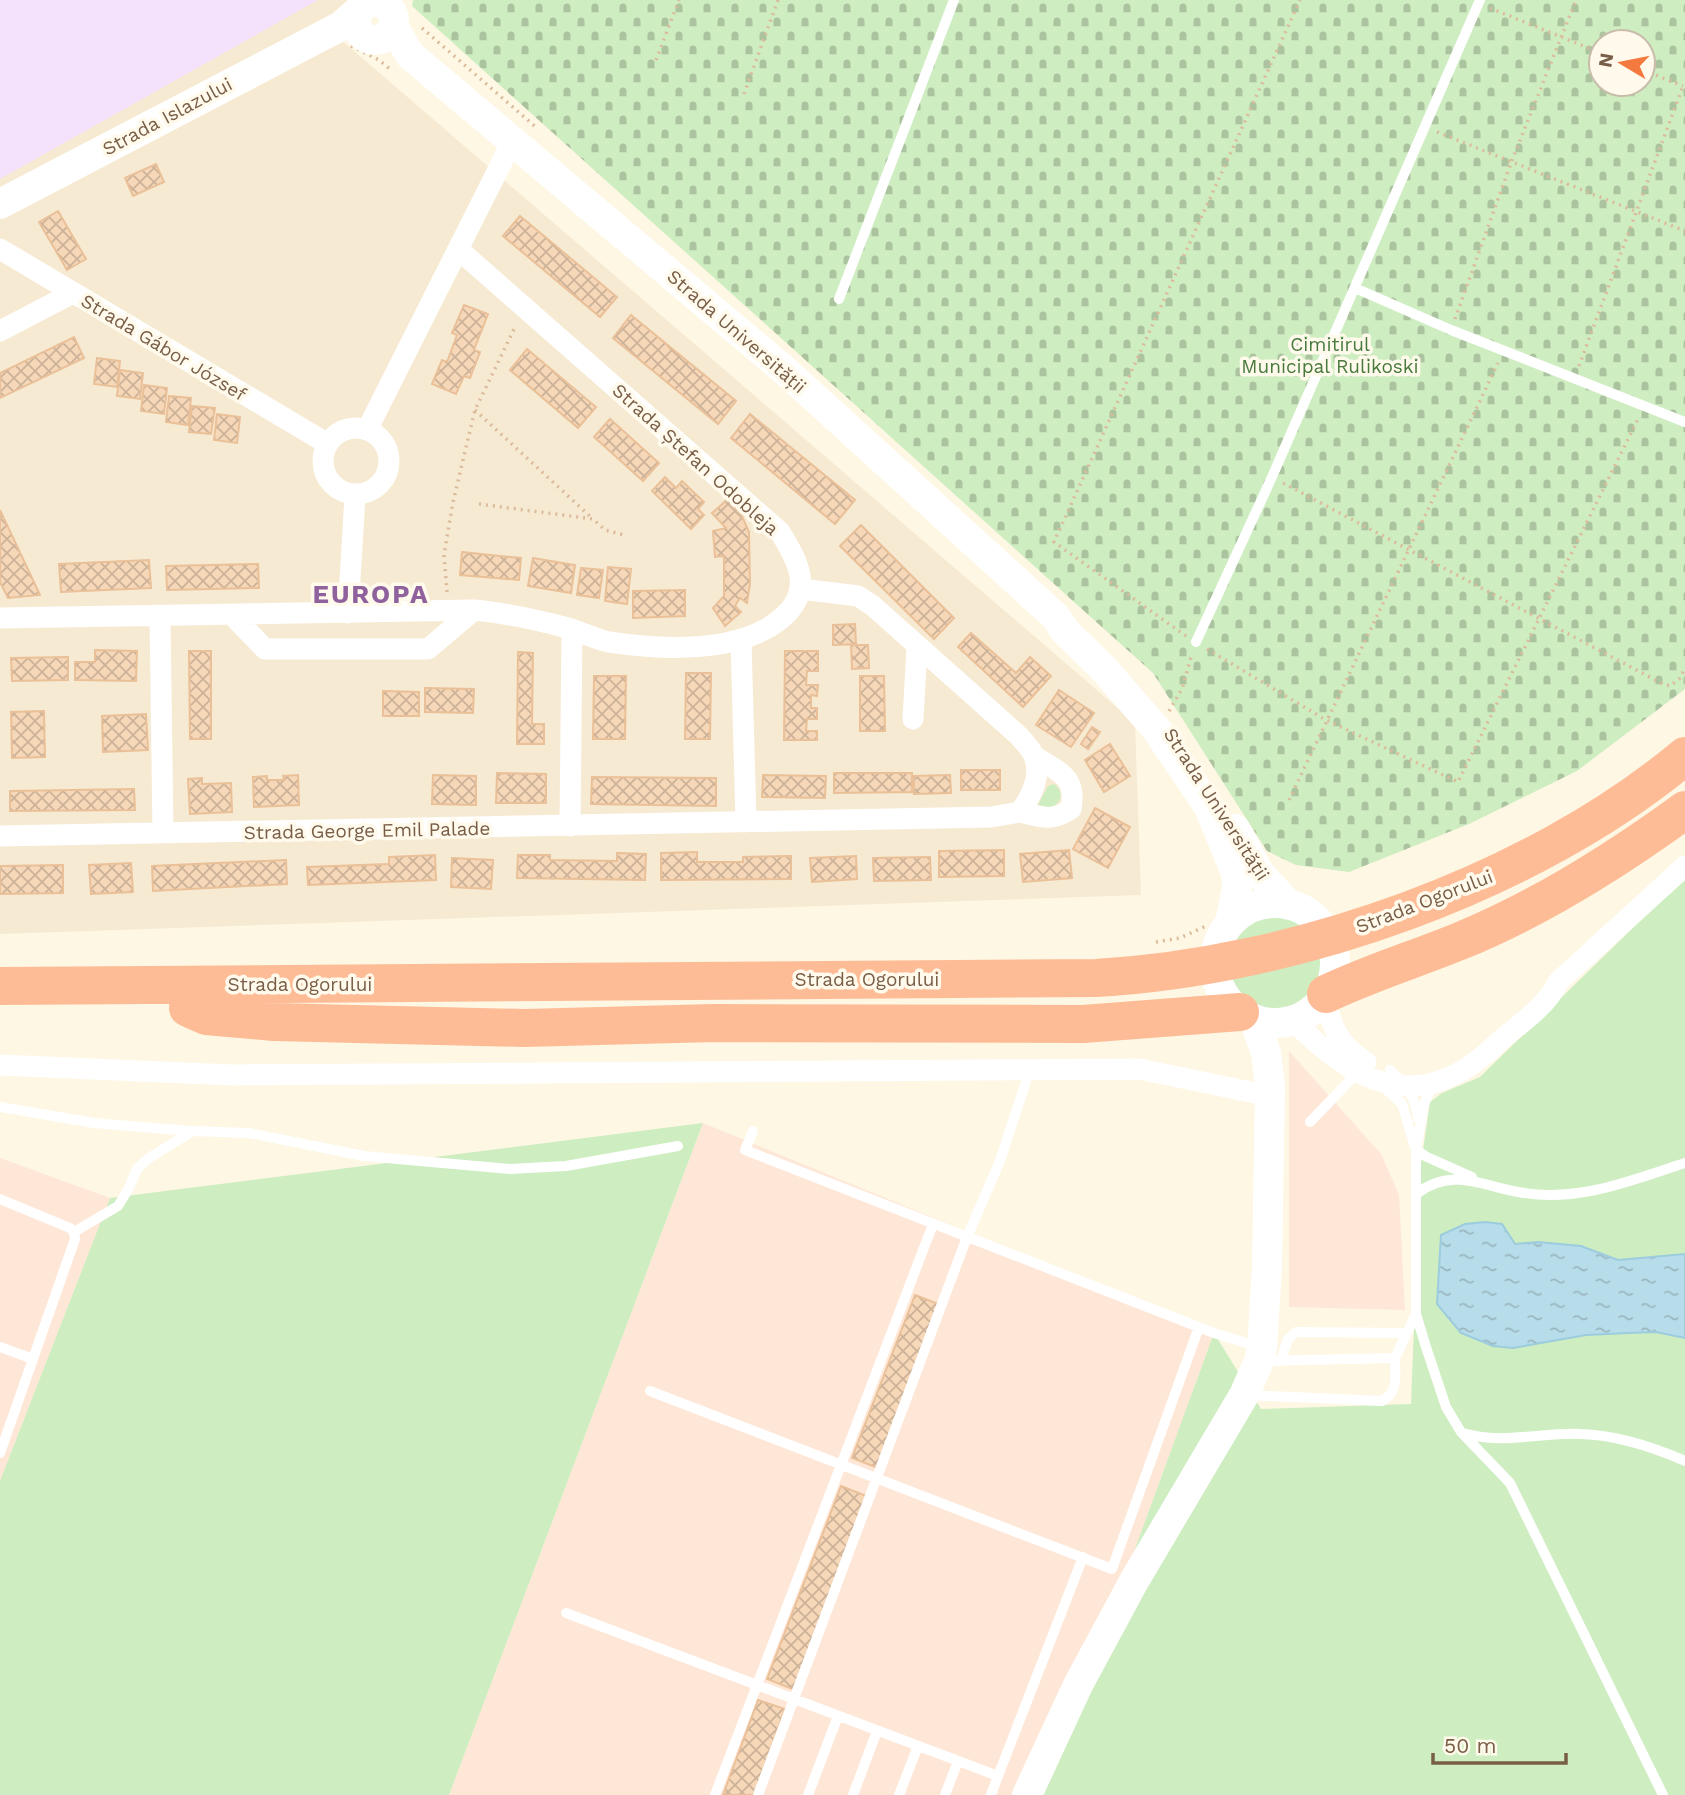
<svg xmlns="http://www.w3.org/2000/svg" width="1685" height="1795" font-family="'Work Sans',sans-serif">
  <defs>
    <pattern id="cemetery-stones" width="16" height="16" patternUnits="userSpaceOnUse" patternTransform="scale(1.75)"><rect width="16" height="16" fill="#ceedc1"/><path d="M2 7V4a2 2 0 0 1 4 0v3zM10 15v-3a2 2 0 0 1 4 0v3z" fill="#acc39f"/></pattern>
    <pattern id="water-ripples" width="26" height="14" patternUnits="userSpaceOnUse" patternTransform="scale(1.75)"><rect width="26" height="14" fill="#b7ddea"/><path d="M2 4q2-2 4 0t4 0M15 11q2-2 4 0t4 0" fill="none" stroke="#9ab6bf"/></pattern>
    <pattern id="building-cross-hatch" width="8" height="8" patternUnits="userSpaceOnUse" patternTransform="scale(1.75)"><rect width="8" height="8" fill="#f6d8b9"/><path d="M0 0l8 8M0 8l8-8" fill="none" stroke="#ccb298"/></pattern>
  </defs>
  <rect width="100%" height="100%" fill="#fef7e4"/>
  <path fill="#f7ead2" d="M0 0H348L340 39 1135 723 1141 895 0 934Z"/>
  <path fill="#ffe7d7" d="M1289 1051 1381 1154 1399 1195 1405 1310 1289 1307Z
    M703 1123 1214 1333 1129 1565 1018 1795H449Z
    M0 1158 110 1198 0 1481Z"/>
  <path fill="#f4e1fb" d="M0 0H318L0 179Z"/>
  <path fill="#ceedc1" d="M1054 784C1065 792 1061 802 1052 808L1038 805 1048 786Z
    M1685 877V1795H1018L1129 1565 1214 1333 1261 1409 1411 1404 1420 1171 1430 1102 1442 1093 1480 1077Z
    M1224 963a51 51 0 1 1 102 0a51 51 0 1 1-102 0Z
    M703 1123 449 1795H0V1481L110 1198Z"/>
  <path fill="url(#cemetery-stones)" fill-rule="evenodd" d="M413 0H1685V689L1577 771 1469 824 1349 872 1296 865 1267 851 1153 673 412 6ZM1601 42H1643V84H1601Z"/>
  <path fill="url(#water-ripples)" stroke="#9cccdd" stroke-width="2" d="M1485 1222 1502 1224 1515 1244 1538 1242 1581 1246 1618 1260 1685 1254V1338L1656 1332 1629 1333 1586 1335 1513 1348 1493 1346 1461 1333 1437 1304 1441 1235 1465 1224Z"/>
  <path fill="url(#building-cross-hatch)" stroke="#eac098" stroke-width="2" d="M156 164 164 182 133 196 125 178Z
    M58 211 86 259 67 270 39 222Z
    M520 216 617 297 600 317 503 236Z
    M464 305 488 314 474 350 480 352 470 378 464 376 456 394 432 384 442 360 447 362 457 335 452 333Z
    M631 315 736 401 718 424 613 338Z
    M74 337 84 358 0 398V373Z
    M527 349 596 407 578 428 510 370Z
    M97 358 120 361 117 387 94 384Z
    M120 370 143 373 140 399 117 396Z
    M144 385 167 388 164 414 141 411Z
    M169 396 191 398 188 425 166 422Z
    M192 406 215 408 211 434 189 432Z
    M217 414 240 417 237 443 214 440Z
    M750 414 855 500 835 524 731 438Z
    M610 419 659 463 643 481 594 437Z
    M665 477 676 488 682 481 704 502 698 509 704 515 691 529 652 491Z
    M728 499 741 514 749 532 750 584 747 603 740 598 735 606 741 612 725 626 713 608 724 596V556L715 557 713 531 726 528 712 513Z
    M0 510 40 595 8 598 0 582Z
    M861 525 954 618 934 639 840 546Z
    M462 552 521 558 519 580 460 575Z
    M533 558 575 565 571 593 528 586Z
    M149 560 151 588 61 592 59 564Z
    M258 564 259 588 167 590 166 566Z
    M608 567 631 569 627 604 605 601Z
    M581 568 603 570 599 598 577 595Z
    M685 590V616L633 618V591Z
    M855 624 856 644 833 645V625Z
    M971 633 1016 673 1030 657 1051 676 1023 707 958 647Z
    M851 645H868L869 668 852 669Z
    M95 650 137 651 136 681 75 680V662H95Z
    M189 651H211V739H190Z
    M785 651H818V671H807L806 685H818L817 696 811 695V708H817V719H807L806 731H817V740H784Z
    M518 652 533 653 532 724H544V744H517Z
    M68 657V680L12 681 11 658Z
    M686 673H711L710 739H685Z
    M594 676H626L625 739H593Z
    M860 676H884L885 731H860Z
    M425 688 474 689 473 713 425 712Z
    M1059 690 1094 713 1071 747 1036 725Z
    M383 691 419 692V716H383Z
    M44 711 45 757 12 758 11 712Z
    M146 714 148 750 103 752 102 716Z
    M1092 727 1100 732 1088 749 1081 744Z
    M1110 744 1130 776 1104 792 1085 760Z
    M961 770H1000V790H961Z
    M497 773 546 774V803H496Z
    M834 773H912V792L834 793Z
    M298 775 299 805 254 807 253 777 267 776V780H284L283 776Z
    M433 775 476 776V805L432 804Z
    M763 775 826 776 825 798 762 797Z
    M950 775 951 793 914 794V776Z
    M592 777 716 778V806L591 804Z
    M202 778V784L231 783 232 812 190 814 188 779Z
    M134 789 135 810 10 811V791Z
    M1095 808 1130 827 1108 868 1073 849Z
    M1004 850V876L939 877V851Z
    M1069 850 1072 878 1023 882 1020 854Z
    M697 852V862H743V857L791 856V879L661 880V853Z
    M617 853 646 854 645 880 517 878 518 855H550V860L617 861Z
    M435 855 436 880 308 885 307 867 389 864V857Z
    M856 856 857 879 812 882 810 858Z
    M930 857 931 880 874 881 873 858Z
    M452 858 493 860 491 889 451 887Z
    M286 860 287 884 153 891 152 866Z
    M131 863 133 892 91 894 89 865Z
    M63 865V893L0 894V866Z
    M915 1295 941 1305 878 1468 852 1458Z
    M841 1486 869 1497 795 1690 767 1679Z
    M758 1700 785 1709 754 1795H723Z"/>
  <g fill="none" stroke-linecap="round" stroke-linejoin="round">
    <path stroke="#dbbb9c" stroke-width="3.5" stroke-dasharray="2 5" stroke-linecap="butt" d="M1490 8 1601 53
      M422 28 538 129
      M351 46 379 60 390 69
      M656 60 679 0
      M1643 70 1683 86
      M744 94 778 0
      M1437 132 1685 231
      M1455 319 1511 163 1576 0
      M1579 366 1683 86
      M475 410 593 519
      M1283 483 1661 683 1670 686 1680 678 1685 668
      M479 504 593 519 605 530 624 535
      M447 592 444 555 453 502 475 410 516 325
      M1186 636 1054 542 1300 0
      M1207 649 1326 720 1458 782 1639 417
      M1169 711 1182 689 1192 654
      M1289 800 1498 363
      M1156 942 1180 938 1208 925"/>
    <path stroke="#fff" stroke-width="10" d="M1355 288 1451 330 1685 422
      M839 299 954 0
      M1196 642 1272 477 1480 0
      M1390 1070C1406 1084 1416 1098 1418 1119
      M1436 1082 1429 1093 1424 1104 1416 1150V1314L1426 1347 1446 1407 1461 1432 1510 1483 1663 1795
      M1384 1087 1402 1104 1416 1150 1427 1157 1472 1177
      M0 1107 94 1123 191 1131 249 1133 364 1156 510 1169 566 1166 678 1146
      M1310 1122 1357 1073
      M753 1131 745 1150 1214 1333 1259 1347
      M1416 1194C1451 1167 1479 1185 1518 1192 1578 1203 1629 1181 1685 1163
      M0 1199 70 1228 74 1232 75 1239 0 1453
      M74 1232 118 1206 129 1188 137 1169 149 1158 191 1132
      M0 1347 33 1359
      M1260 1361 1395 1358 1416 1314
      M1281 1361 1288 1339 1296 1332 1407 1333
      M650 1391 1112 1569 1199 1327
      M1246 1395 1382 1401C1399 1392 1395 1374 1395 1358
      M1463 1433C1501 1445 1542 1432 1581 1434 1617 1435 1653 1447 1685 1461
      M566 1613 998 1776 991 1795
      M998 1776 1083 1557
      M715 1795 933 1224
      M758 1795 967 1237 1000 1161 1030 1069
      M808 1795 838 1716
      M853 1795 877 1731
      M899 1795 918 1746
      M945 1795 958 1761"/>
    <path stroke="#fff" stroke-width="21" d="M0 249 328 444
      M0 331 73 293
      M323 461a33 33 0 1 1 66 0a33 33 0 1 1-66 0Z
      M367 430 513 140
      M348 613 355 496
      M232 615 265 649H428L474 610
      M160 616 163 833
      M0 618 474 610C507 613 537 620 568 628 582 632 595 639 609 642 662 650 741 654 783 617 814 590 798 561 780 532L458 249
      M741 640 746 822
      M913 719 917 647
      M1020 812C1042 817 1051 822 1071 809 1077 775 1059 773 1034 756
      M570 826 572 629
      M0 836 991 817 1020 812C1031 797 1043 774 1033 754 1030 748 1024 742 1019 736L873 606 858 596 801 589
      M1324 998C1333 1029 1338 1044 1366 1062
      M1292 1020C1337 1064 1391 1108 1456 1074 1474 1065 1488 1052 1502 1039 1521 1023 1548 1005 1558 982L1685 866
      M0 1065 232 1075 1139 1069 1270 1096"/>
    <path stroke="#fff" stroke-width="30" d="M356 21a19 19 0 1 1 38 0a19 19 0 1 1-38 0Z
      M393 26 410 55 783 369 1056 617 1064 630 1102 667 1157 730 1209 807 1236 873 1237 887 1230 923
      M0 204 341 26 357 12
      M1235 829 1260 874 1289 905
      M1215 963a60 60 0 1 1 120 0a60 60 0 1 1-120 0Z
      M1027 1795 1078 1685 1134 1581 1244 1395 1259 1361 1262 1348 1267 1267 1270 1087 1266 1053 1254 1019"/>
    <path stroke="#febc96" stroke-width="38" d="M0 986 1096 978C1294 967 1532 884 1685 756
      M1326 994C1370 973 1416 959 1460 941 1541 908 1615 861 1685 810
      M188 1008 206 1016 274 1022 524 1028 714 1023 1083 1024 1240 1012"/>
  </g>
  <g text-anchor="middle" stroke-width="7" stroke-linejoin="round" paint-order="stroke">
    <g font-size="19" fill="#795e47" stroke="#fffaec">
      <text transform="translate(167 116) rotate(-28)" y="7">Strada Islazului</text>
      <text transform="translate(737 331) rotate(41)" y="7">Strada Universității</text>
      <text transform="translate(164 347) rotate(31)" y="7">Strada Gábor József</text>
      <text transform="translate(696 459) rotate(42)" y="7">Strada Ștefan Odobleja</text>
      <text transform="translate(1217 804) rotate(57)" y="7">Strada Universității</text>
      <text transform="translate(367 830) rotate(-1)" y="7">Strada George Emil Palade</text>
      <text transform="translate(1424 901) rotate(-21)" y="7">Strada Ogorului</text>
      <text x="867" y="986">Strada Ogorului</text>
      <text x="300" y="991">Strada Ogorului</text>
    </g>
    <g font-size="19" fill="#477a3c" stroke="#fffaec">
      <text x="1330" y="351">Cimitirul<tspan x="1330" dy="22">Municipal Rulikoski</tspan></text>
    </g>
    <g font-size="26" font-weight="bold" letter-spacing="2" fill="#90629d" stroke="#fffaec">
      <text x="371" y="603">EUROPA</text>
    </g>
  </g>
  <g transform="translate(1622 63) rotate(280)"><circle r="33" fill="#fffaec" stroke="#c9bcaa" stroke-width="2"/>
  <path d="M0-5L12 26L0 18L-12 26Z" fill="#f3793f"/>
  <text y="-10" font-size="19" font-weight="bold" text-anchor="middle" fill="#795e47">N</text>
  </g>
  <path d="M1433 1753v10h133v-10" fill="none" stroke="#795e47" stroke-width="3.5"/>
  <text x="1444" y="1753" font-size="21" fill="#795e47" stroke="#fffaec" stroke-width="5" paint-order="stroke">50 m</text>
</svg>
